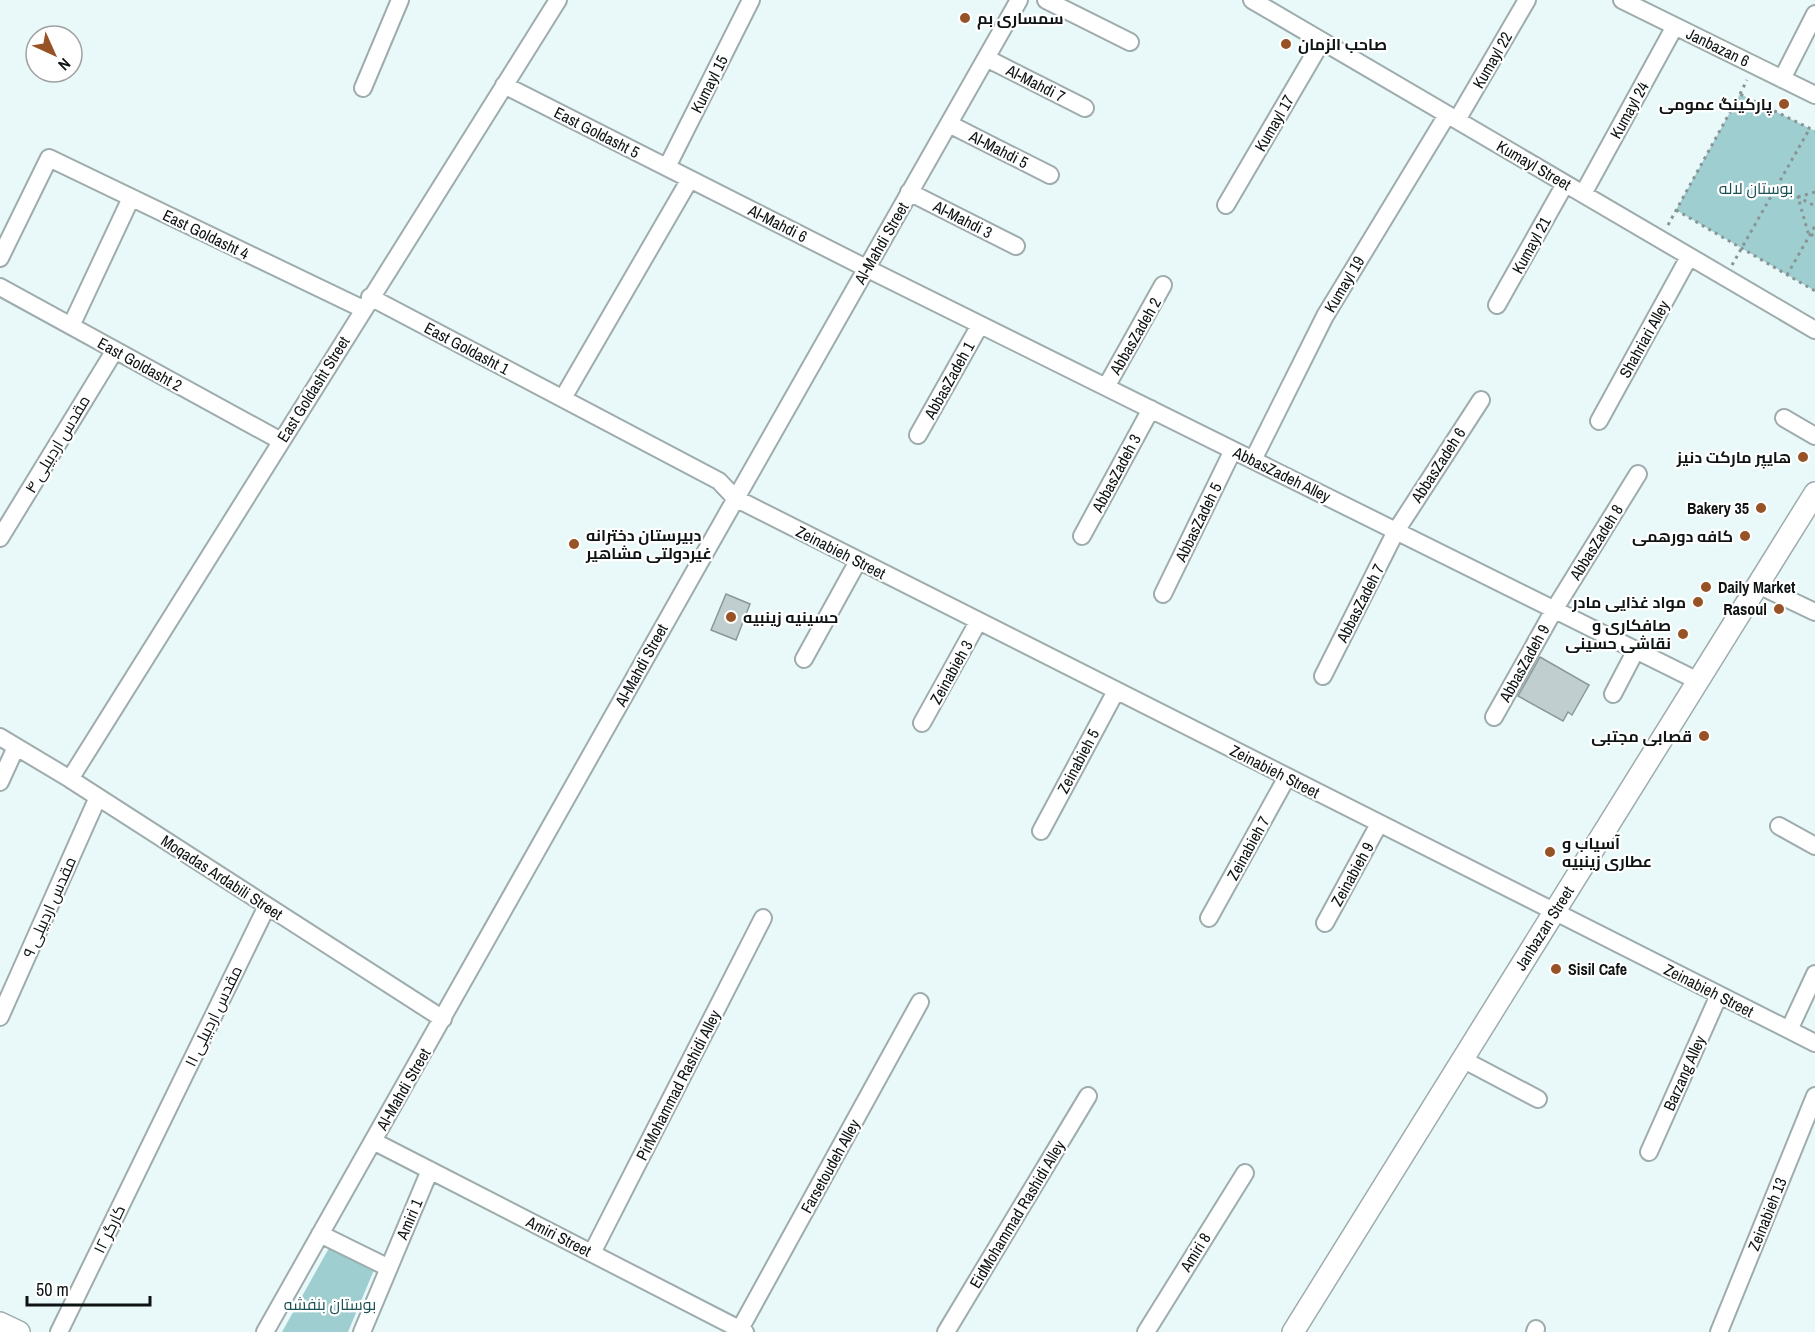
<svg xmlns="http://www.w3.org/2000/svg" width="1815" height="1332" font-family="'Archivo Narrow',Cairo,sans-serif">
  <rect width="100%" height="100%" fill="#e9f8f9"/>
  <path fill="#9fced1" d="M1740 94 1815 131V291L1676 210Z
    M329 1248 374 1270 348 1332H282Z"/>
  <path fill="#c0cecf" stroke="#8a9899" stroke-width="1.5" d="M726 594 750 604 736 640 711 630Z
    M1540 657 1589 685 1572 715 1568 712 1563 721 1518 696Z"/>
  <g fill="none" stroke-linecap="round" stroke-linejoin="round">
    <g stroke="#9eacad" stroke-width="20">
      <path id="minor" d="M1046 0 1130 42
        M1252 0 1815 330
        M1622 0 1815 95
        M986 58 1085 108
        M1782 79 1815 14
        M504 85 866 268 1698 681
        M363 88 400 0
        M1457 120 1527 0
        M949 124 1050 175
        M667 167 751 0
        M909 192 1016 246
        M1583 194 1675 26
        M1226 205 1322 41
        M0 258 49 158 363 309
        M0 287 281 441
        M370 297 719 481 735 498 1815 1043
        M1497 305 1565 184
        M71 326 131 198
        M1106 387 1163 285
        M563 398 690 179
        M1784 418 1815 436
        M1599 421 1689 257
        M918 435 980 325
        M1253 460 1325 316 1447 115
        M1082 536 1151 409
        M0 538 115 350
        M1758 585 1815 612
        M1163 594 1233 450
        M804 659 858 561
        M1323 676 1396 531 1481 400
        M1613 694 1636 650
        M1494 717 1554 610 1638 474
        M922 723 978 622
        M0 737 70 779 443 1019
        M70 779 558 0
        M0 782 16 747
        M1779 826 1815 846
        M1041 831 1116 691
        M1209 918 1287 777
        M1325 923 1379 824
        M0 1017 98 797
        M1789 1030 1815 974
        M1462 1059 1538 1099
        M373 1141 745 1332
        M1649 1152 1719 995
        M320 1234 389 1268
        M592 1253 763 918
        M740 1329 920 1002
        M59 1332 267 906
        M265 1332C516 888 766 443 1019 0
        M362 1332 430 1170
        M946 1332 1088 1096
        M1146 1332 1245 1173
        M1535 1332 1536 1329
        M1719 1332 1815 1096"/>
    </g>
    <g stroke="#9eacad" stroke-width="24">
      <path id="major" d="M0 1323 19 1332
        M1293 1332 1815 493"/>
    </g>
    <path stroke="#899494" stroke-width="3" stroke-dasharray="3 4.5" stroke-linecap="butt" d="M1740 94 1747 80
      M1777 186 1815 206
      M1815 192 1798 197 1809 236 1815 234
      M1676 210 1815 291
      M1668 225 1740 94 1815 131
      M1732 265 1810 128
      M1787 275 1815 226"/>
    <use href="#minor" stroke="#fff" stroke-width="16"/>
    <use href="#major" stroke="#fff" stroke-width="21"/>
  </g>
  <g fill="#975325" stroke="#fff" stroke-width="2">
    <circle cx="965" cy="18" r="6"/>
    <circle cx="1286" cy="44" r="6"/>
    <circle cx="1784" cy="104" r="6"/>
    <circle cx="1803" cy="457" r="6"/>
    <circle cx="1761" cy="508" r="6"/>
    <circle cx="1745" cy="536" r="6"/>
    <circle cx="574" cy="544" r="6"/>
    <circle cx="1706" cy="587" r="6"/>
    <circle cx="1698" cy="602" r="6"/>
    <circle cx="1779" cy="609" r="6"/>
    <circle cx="731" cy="617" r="6"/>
    <circle cx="1683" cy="634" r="6"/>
    <circle cx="1704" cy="736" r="6"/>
    <circle cx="1550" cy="852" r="6"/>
    <circle cx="1556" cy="969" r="6"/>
  </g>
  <g text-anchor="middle" stroke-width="4.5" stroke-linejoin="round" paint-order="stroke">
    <g font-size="16" font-weight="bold" fill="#0e1313" stroke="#fff" text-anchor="end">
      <text x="977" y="24" text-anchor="start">سمساری بم</text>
      <text x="1298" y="50" text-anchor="start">صاحب الزمان</text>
      <text x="1772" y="110">پارکینگ عمومی</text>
      <text x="1791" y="463">هایپر مارکت دنیز</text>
      <text x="1749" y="514">Bakery 35</text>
      <text x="586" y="541" text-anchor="start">دبیرستان دخترانه<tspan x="586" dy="18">غیردولتی مشاهیر</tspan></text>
      <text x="1733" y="542">کافه دورهمی</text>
      <text x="1718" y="593" text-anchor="start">Daily Market</text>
      <text x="1686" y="608">مواد غذایی مادر</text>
      <text x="1767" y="615">Rasoul</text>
      <text x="743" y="623" text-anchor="start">حسینیه زینبیه</text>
      <text x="1671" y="631">صافکاری و<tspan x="1671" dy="18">نقاشی حسینی</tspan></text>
      <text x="1692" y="742">قصابی مجتبی</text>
      <text x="1562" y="849" text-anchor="start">آسیاب و<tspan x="1562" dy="18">عطاری زینبیه</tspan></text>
      <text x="1568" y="975" text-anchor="start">Sisil Cafe</text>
    </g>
    <g font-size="16" fill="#0e1313" stroke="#fff">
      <text transform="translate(1718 47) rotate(26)" y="6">Janbazan 6</text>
      <text transform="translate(1492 60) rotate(-60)" y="6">Kumayl 22</text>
      <text transform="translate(1036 83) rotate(27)" y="6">Al-Mahdi 7</text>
      <text transform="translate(709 84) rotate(-63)" y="6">Kumayl 15</text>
      <text transform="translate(1629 110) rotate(-61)" y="6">Kumayl 24</text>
      <text transform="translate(1274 123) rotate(-60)" y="6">Kumayl 17</text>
      <text transform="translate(597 132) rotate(27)" y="6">East Goldasht 5</text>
      <text transform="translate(999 149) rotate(27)" y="6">Al-Mahdi 5</text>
      <text transform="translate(1534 165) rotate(30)" y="6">Kumayl Street</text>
      <text transform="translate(963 219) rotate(27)" y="6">Al-Mahdi 3</text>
      <text transform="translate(778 223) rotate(27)" y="6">Al-Mahdi 6</text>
      <text transform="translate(206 234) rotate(26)" y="6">East Goldasht 4</text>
      <text transform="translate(881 243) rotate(-60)" y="6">Al-Mahdi Street</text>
      <text transform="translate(1531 245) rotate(-61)" y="6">Kumayl 21</text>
      <text transform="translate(1344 284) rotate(-59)" y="6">Kumayl 19</text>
      <text transform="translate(1135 336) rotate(-60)" y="6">AbbasZadeh 2</text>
      <text transform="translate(1644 339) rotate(-61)" y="6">Shahriari Alley</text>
      <text transform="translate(467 348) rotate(28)" y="6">East Goldasht 1</text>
      <text transform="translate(140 364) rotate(29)" y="6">East Goldasht 2</text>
      <text transform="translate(949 380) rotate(-61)" y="6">AbbasZadeh 1</text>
      <text transform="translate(313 389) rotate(-58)" y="6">East Goldasht Street</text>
      <text transform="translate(57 444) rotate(-59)" y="6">مقدس اردبیلی ۴</text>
      <text transform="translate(1438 465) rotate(-57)" y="6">AbbasZadeh 6</text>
      <text transform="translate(1116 473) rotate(-62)" y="6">AbbasZadeh 3</text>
      <text transform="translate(1282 474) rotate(26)" y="6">AbbasZadeh Alley</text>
      <text transform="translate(1198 522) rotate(-64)" y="6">AbbasZadeh 5</text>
      <text transform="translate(1596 542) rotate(-58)" y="6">AbbasZadeh 8</text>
      <text transform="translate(841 552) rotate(27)" y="6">Zeinabieh Street</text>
      <text transform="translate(1360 603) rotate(-63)" y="6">AbbasZadeh 7</text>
      <text transform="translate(1524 663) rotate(-61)" y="6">AbbasZadeh 9</text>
      <text transform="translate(641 665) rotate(-61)" y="6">Al-Mahdi Street</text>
      <text transform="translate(951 672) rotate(-61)" y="6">Zeinabieh 3</text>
      <text transform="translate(1078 761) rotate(-62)" y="6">Zeinabieh 5</text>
      <text transform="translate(1275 771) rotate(27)" y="6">Zeinabieh Street</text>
      <text transform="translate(1248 848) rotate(-61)" y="6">Zeinabieh 7</text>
      <text transform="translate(1352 874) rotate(-61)" y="6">Zeinabieh 9</text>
      <text transform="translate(222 877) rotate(33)" y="6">Moqadas Ardabili Street</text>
      <text transform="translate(49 907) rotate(-66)" y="6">مقدس اردبیلی ۹</text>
      <text transform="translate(1544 928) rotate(-58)" y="6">Janbazan Street</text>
      <text transform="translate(1709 990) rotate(27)" y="6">Zeinabieh Street</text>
      <text transform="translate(213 1016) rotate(-64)" y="6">مقدس اردبیلی ۱۱</text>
      <text transform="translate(1684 1073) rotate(-66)" y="6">Barzang Alley</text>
      <text transform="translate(678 1085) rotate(-63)" y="6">PirMohammad Rashidi Alley</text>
      <text transform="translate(403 1089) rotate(-60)" y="6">Al-Mahdi Street</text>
      <text transform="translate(830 1166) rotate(-61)" y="6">Farsetoudeh Alley</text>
      <text transform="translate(1017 1214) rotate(-59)" y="6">EidMohammad Rashidi Alley</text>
      <text transform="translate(1767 1214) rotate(-68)" y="6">Zeinabieh 13</text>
      <text transform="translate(409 1219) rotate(-67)" y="6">Amiri 1</text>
      <text transform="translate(109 1229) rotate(-64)" y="6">کارگر ۱۲</text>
      <text transform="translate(559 1236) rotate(27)" y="6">Amiri Street</text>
      <text transform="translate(1195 1252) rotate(-58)" y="6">Amiri 8</text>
    </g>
    <g font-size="16" fill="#1a5154" stroke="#fff">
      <text x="1756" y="194">بوستان لاله</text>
      <text x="330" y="1310">بوستان بنفشه</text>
    </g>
  </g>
  <g transform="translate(54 54) rotate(135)"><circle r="28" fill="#ffffff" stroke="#9fa1a1" stroke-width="1.5"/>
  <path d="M0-4.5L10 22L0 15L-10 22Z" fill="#975325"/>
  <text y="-9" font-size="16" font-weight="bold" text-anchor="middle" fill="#0e1313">N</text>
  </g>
  <path d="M27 1296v9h123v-9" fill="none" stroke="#0e1313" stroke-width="3"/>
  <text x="36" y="1296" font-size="18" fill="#0e1313" stroke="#ffffff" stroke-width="4.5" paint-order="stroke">50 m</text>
</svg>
